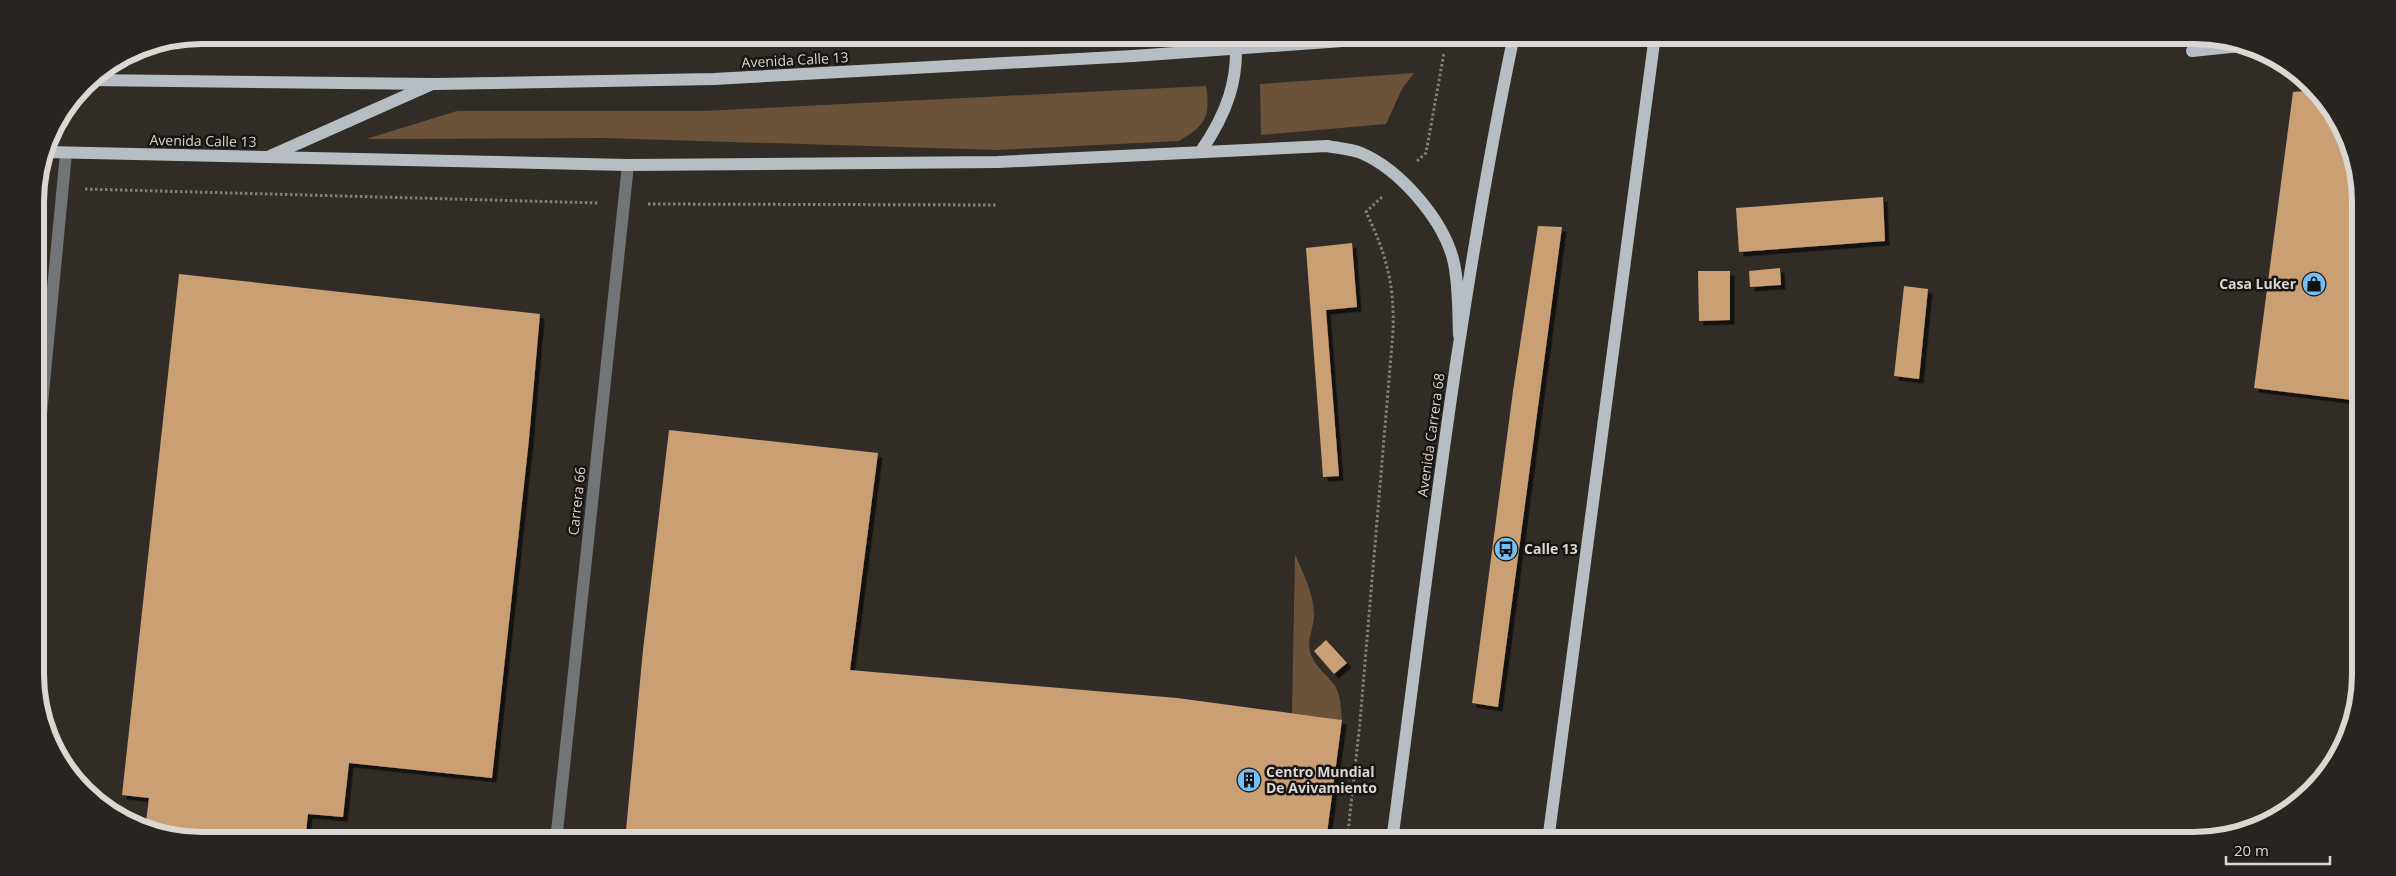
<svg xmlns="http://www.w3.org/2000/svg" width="2396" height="876" font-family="'Open Sans',sans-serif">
  <defs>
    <filter id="shadow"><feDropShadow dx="4.5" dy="4.5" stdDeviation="0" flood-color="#0009"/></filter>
  </defs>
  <rect width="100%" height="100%" fill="#322c26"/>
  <path fill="#6b5238" d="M1414 73 1402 89 1386 124 1261 135 1260 84Z
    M1206 86C1211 117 1205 126 1179 141L997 150 603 138 366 139 457 111H703Z
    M1295 554C1303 574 1315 595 1314 617 1313 630 1306 642 1311 655 1316 668 1328 675 1335 686 1341 696 1341 709 1342 720L1292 713Z"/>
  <path fill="#ca9f73" filter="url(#shadow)" d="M2317 90 2348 137 2360 179V401L2254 388 2293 92Z
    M1883 197 1885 241 1739 252 1736 208Z
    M1538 226 1562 227 1498 707 1472 703 1513 391Z
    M1352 243 1357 307 1326 310 1339 476 1323 477 1306 248Z
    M1780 268 1781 285 1750 287 1749 271Z
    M1698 271H1730V320L1699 321Z
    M179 274 540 314 529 439 492 778 349 763 343 817 308 814 305 841H201L148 832 145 830 149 798 122 795Z
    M1904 286 1928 289 1919 379 1894 376Z
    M669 430 878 453 850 670 1177 698 1342 720 1326 841H625L643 650Z
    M1326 640 1347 663 1334 674 1314 651Z"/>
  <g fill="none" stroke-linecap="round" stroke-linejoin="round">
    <path stroke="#847f7a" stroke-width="3" stroke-dasharray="2.5 2.5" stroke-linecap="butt" d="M1417 161 1426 153 1444 53
      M85 189 599 203
      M648 204 997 205
      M1347 841 1360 722 1393 332C1395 286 1386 253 1366 212L1383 196"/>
    <path stroke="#727578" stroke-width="12" d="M37 456 66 153
      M556 841 628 165"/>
    <path stroke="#b6bec4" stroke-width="12" d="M2192 51 2250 45
      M89 80 434 84 714 79 1133 56
      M1201 151C1226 115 1240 79 1235 35
      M46 152 628 165 998 162 1327 146C1338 148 1351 149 1361 153 1399 169 1442 218 1453 259 1459 283 1458 311 1459 335
      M270 156 430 85
      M1392 841C1428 571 1458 301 1514 35
      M1548 841 1655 35"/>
    <path stroke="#b6bec4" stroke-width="12" d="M1133 56 1426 35"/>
  </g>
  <defs>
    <g id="shop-disc" transform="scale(1.25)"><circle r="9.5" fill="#74c0f6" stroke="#181512"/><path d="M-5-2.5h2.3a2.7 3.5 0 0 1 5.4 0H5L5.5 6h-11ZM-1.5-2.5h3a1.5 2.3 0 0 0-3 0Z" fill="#111"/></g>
    <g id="bus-disc" transform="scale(1.25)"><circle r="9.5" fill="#74c0f6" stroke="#181512"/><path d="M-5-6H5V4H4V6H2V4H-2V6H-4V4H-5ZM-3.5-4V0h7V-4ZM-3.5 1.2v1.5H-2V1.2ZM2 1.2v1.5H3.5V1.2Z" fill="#111"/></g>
    <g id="building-disc" transform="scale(1.25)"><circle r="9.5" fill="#74c0f6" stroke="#181512"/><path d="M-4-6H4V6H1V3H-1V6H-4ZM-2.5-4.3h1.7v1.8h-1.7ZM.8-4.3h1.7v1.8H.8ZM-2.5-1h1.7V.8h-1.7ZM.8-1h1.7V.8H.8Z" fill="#111"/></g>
  </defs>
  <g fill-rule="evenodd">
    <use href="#shop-disc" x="2314" y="284"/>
    <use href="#bus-disc" x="1506" y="549"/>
    <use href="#building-disc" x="1249" y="780"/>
  </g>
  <g text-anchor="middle" stroke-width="5" stroke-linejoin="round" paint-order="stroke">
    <g font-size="14" fill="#dbd7d3" stroke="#181512">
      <text transform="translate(795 60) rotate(-3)" y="5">Avenida Calle 13</text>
      <text transform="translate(203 141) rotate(1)" y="5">Avenida Calle 13</text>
      <text transform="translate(1431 435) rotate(-82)" y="5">Avenida Carrera 68</text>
      <text transform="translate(577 501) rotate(-84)" y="5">Carrera 66</text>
    </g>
    <g font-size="14" font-weight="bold" fill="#dbd7d3" stroke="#181512" text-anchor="start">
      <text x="2296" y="289" text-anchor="end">Casa Luker</text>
      <text x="1524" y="554">Calle 13</text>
      <text x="1266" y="777">Centro Mundial<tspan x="1266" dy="16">De Avivamiento</tspan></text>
    </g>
  </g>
  <path d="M0 0H2396V876H0ZM202 44H2194A158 158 0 0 1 2352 202V674A158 158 0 0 1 2194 832H202A158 158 0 0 1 44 674V202A158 158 0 0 1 202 44Z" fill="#282521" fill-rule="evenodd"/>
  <path fill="none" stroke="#dbd7d3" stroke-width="6" d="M202 44H2194A158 158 0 0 1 2352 202V674A158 158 0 0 1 2194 832H202A158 158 0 0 1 44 674V202A158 158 0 0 1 202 44Z"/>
  <path d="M2226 856v8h104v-8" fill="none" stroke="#dbd7d3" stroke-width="2.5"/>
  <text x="2234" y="856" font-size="15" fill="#dbd7d3" stroke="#181512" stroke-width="4" paint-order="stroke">20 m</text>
</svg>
